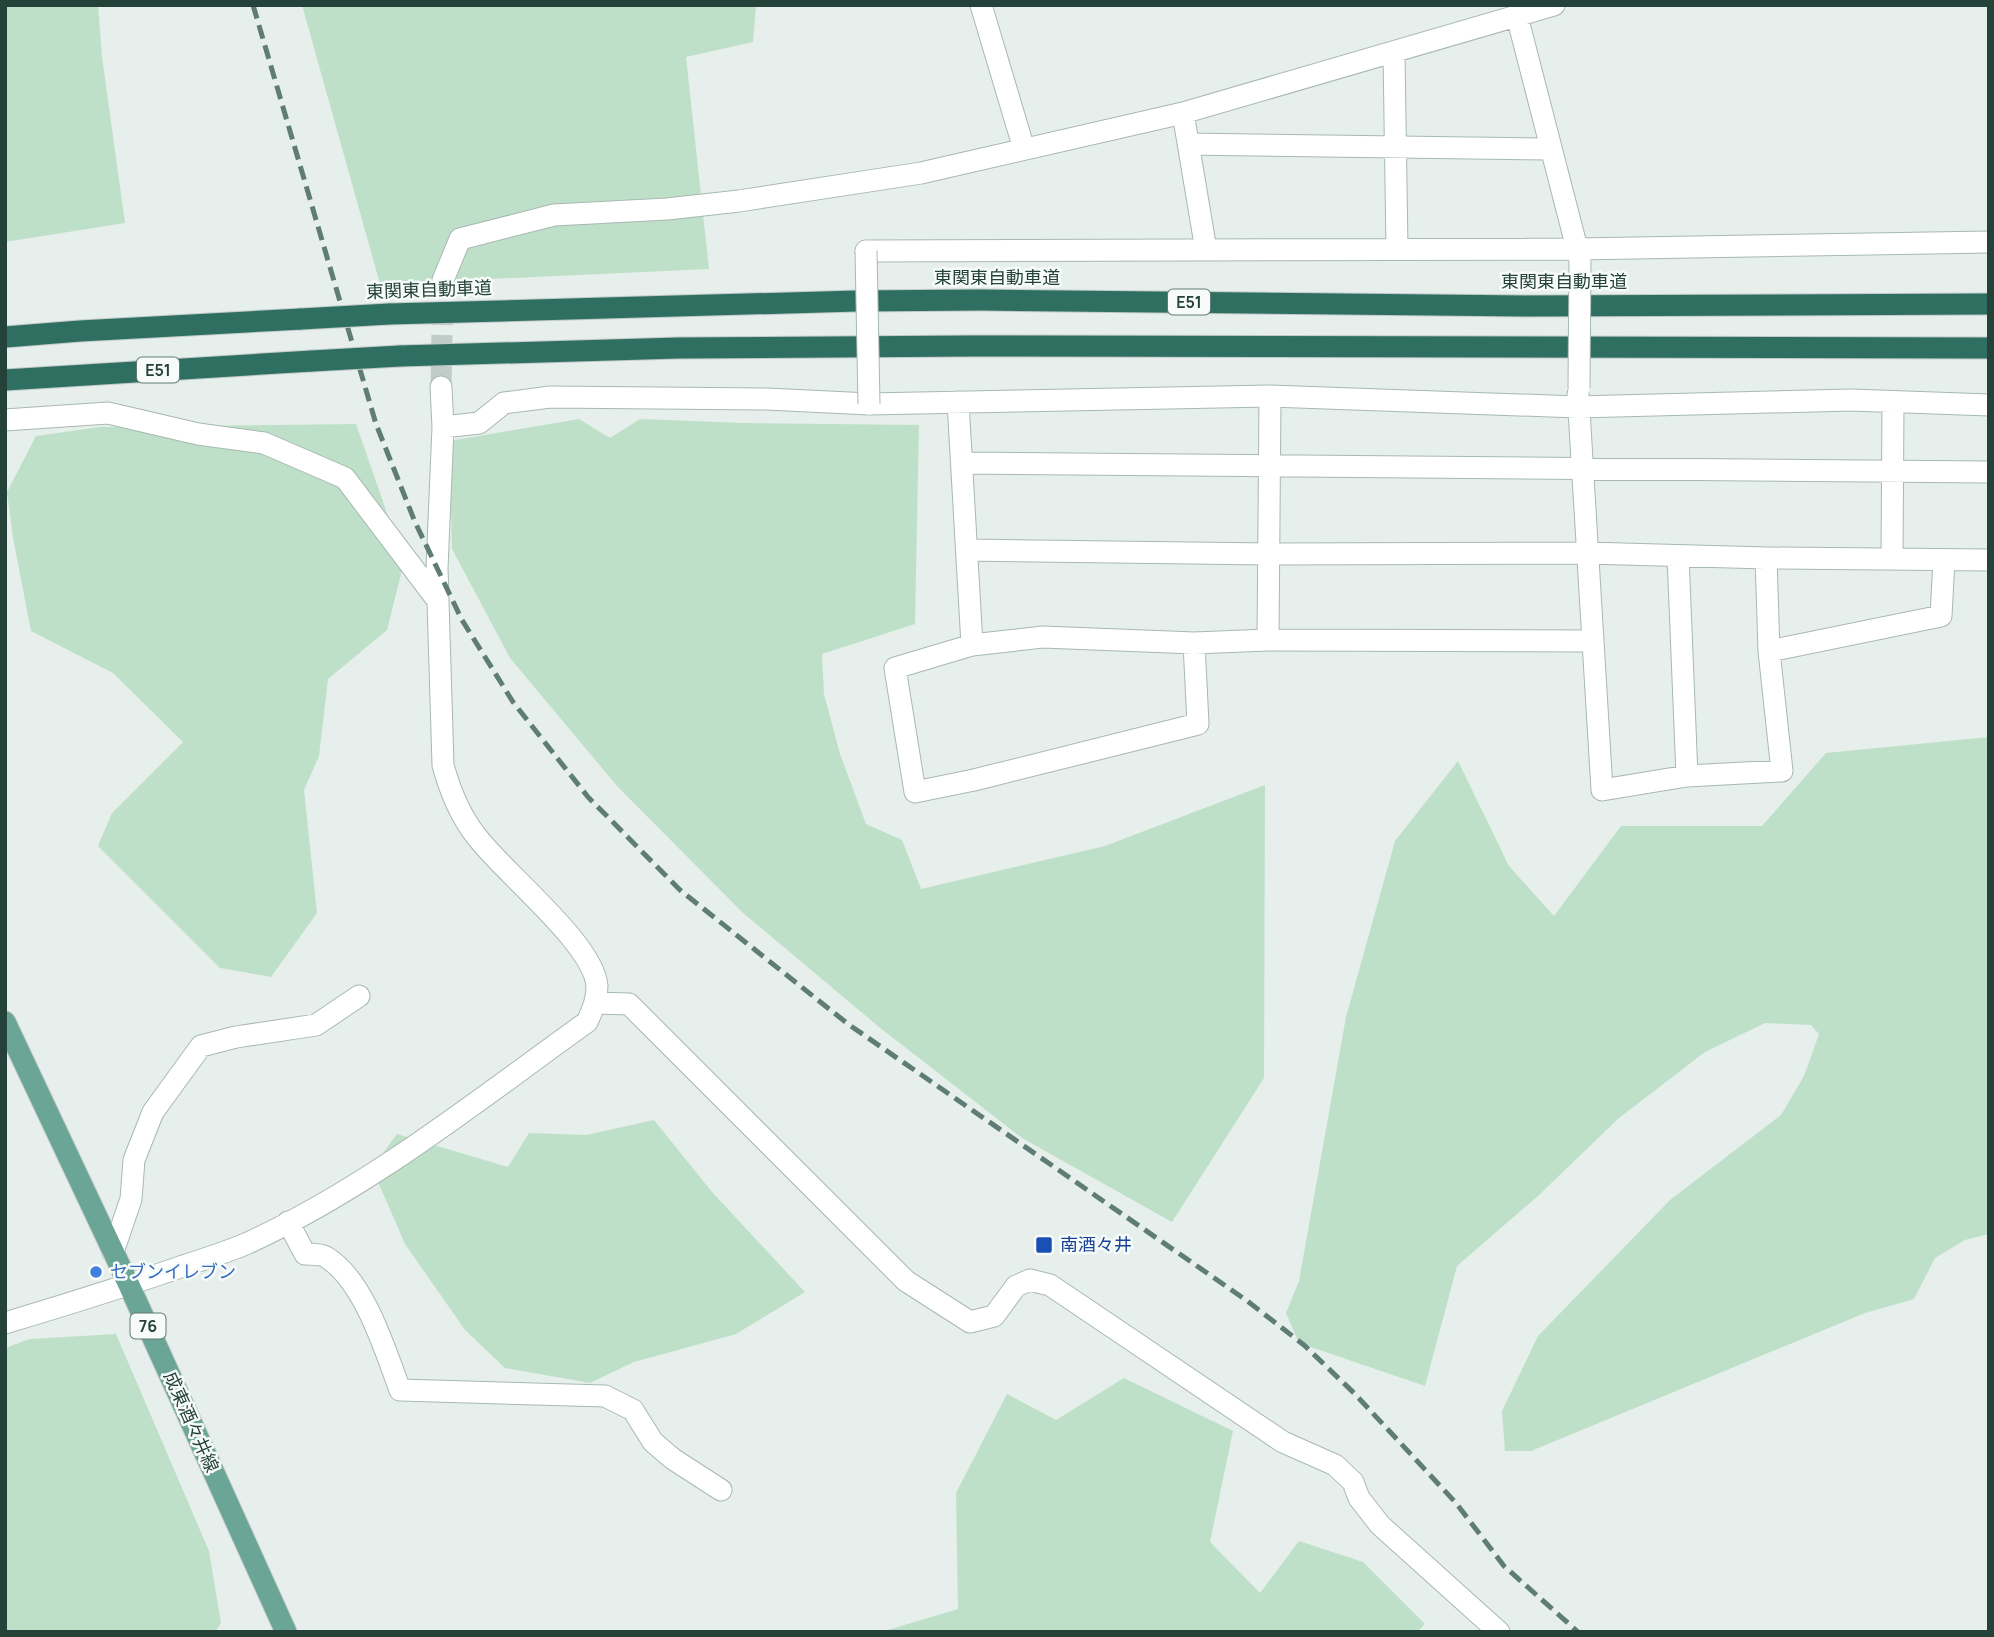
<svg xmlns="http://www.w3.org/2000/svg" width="1994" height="1637" font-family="Manrope,'Noto Sans JP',sans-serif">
  <rect width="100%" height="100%" fill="#e6efeb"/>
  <path fill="#bfe0c8" d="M5 5H98L102 57 125 223 5 242Z
    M302 5H756L753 42 686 57 709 269 380 284Z
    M579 419 610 438 640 419 743 423 919 425 915 624 822 654 824 694 840 754 866 824 902 840 921 889 1105 846 1265 785 1264 1078 1172 1222 1022 1138 879 1027 742 912 617 786 510 658 452 549 449 441Z
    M356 424 404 562 387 630 328 679 319 756 304 790 317 913 271 977 220 968 98 846 112 813 183 742 113 673 31 631 13 538 7 492 36 436 100 427Z
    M1989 737V1234L1965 1240 1935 1258 1914 1299 1865 1313 1531 1451H1505L1502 1411 1538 1336 1670 1200 1781 1115 1804 1076 1819 1034 1811 1025 1765 1023 1705 1052 1619 1118 1538 1196 1457 1266 1425 1386 1299 1343 1286 1313 1299 1281 1346 1017 1395 841 1458 761 1509 866 1554 916 1621 826H1762L1826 753Z
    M654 1120 712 1192 805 1292 736 1334 634 1362 590 1383 505 1368 465 1330 405 1244 372 1168 397 1134 508 1167 529 1133 586 1135Z
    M116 1334 209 1551 221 1623 215 1632H5V1348L30 1339Z
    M1124 1378 1233 1431 1210 1542 1260 1593 1299 1541 1363 1562 1425 1624 1417 1632H881L958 1609 956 1493 1007 1394 1056 1420Z"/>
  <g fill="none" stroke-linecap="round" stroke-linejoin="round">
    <path stroke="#bfccc8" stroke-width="21" stroke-dasharray="21 10" stroke-linecap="butt" d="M441 387 443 280"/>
    <g stroke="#a8b8b2" stroke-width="23">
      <path id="minor" d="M981 5 1024 149
        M1517 16 1580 260
        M1394 53 1397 249
        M1183 113 1206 250
        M1188 144 1551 149
        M866 251 1577 249 1989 242
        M443 280 460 239 554 215 667 209 739 201 921 173 1183 113 1554 5
        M1578 394 1602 790 1687 776 1782 771 1769 651 1766 558
        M958 402 972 645
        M5 420 108 413 198 434 264 443 345 478 438 601
        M443 427 479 423 504 403 550 397 767 399 869 404 1270 396 1578 407 1851 400 1989 405
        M962 463 1989 472
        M967 550 1269 554 1587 553 1766 558 1989 560
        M1678 556 1687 776
        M1892 559 1893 402
        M1268 640 1270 396
        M1194 643 1198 724 974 780 915 792 895 668 972 645 1043 637 1194 643 1268 640 1593 641
        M1769 651 1941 616 1944 560
        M596 1003 629 1004 906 1281 970 1322 994 1316 1016 1286 1030 1280 1050 1285 1283 1442 1335 1465 1353 1482 1359 1498 1380 1525 1499 1632
        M288 1222 305 1254C311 1254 321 1254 326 1257 364 1280 385 1350 400 1390L605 1396 633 1410 653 1442 673 1459 721 1490
        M113 1252 131 1199 134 1160 153 1112 201 1046 236 1037 316 1025 359 996
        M5 1323C65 1305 124 1287 183 1266 205 1259 227 1252 248 1243 371 1186 478 1100 587 1022 593 1009 597 1000 597 986 594 944 504 873 477 837 460 816 450 791 443 765L437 568 443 427 441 387"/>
    </g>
    <g stroke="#c2cac8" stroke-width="23">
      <path id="major" d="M5 1022 129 1285 286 1632"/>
    </g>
    <g stroke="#c2cac8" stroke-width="23">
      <path id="highway" d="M389 314 857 301 981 300 1527 306 1989 304
        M5 337 80 331 301 319
        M400 356 678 348 971 346 1989 348
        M5 380 312 361"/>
    </g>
    <use href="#minor" stroke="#fff" stroke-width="21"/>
    <use href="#major" stroke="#6aa596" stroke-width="21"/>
    <use href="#highway" stroke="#2f6f62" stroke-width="21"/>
    <path stroke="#5f7d75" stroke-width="5" stroke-dasharray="14 7" stroke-linecap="butt" d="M253 5 376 424 415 522 462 620 513 702 588 797 680 890 848 1024 1246 1300 1304 1345 1355 1394 1456 1503 1504 1566 1578 1632"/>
    <g stroke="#a8b8b2" stroke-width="23" stroke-linecap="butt">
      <path id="minor-bridge" d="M866 251 869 404
        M1579 388 1580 262"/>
    </g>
    <g stroke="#c2cac8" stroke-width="23" stroke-linecap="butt">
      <path id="highway-bridge" d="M301 319 389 314
        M312 361 400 356"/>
    </g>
    <use href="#minor-bridge" stroke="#fff" stroke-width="21"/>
    <use href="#highway-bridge" stroke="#2f6f62" stroke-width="21"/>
  </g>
  <rect fill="#1a4fb4" stroke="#f7fbf9" stroke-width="2.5" x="1035" y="1236" width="18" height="18" rx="3.5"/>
  <circle fill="#3f7fe0" stroke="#f7fbf9" stroke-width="2.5" cx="96" cy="1272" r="7"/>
  <g text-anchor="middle" stroke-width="5" stroke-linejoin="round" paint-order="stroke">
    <g fill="#f7fbf9" stroke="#637a73" stroke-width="2">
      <rect x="1168" y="289.5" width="42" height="25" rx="5"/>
      <rect x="137" y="357.5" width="42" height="25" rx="5"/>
      <rect x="130.5" y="1313.5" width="35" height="25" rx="5"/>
    </g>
    <g font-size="16" font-weight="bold" fill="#24423a">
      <text x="1189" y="308">E51</text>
      <text x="158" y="376">E51</text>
      <text x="148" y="1332">76</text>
    </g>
    <g font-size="18" fill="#24423a" stroke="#f7fbf9">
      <text x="997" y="284">東関東自動車道</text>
      <text x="1564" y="288">東関東自動車道</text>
      <text transform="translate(429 290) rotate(-2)" y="6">東関東自動車道</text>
      <text transform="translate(191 1422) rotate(66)" y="6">成東酒々井線</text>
    </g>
    <g font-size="18" fill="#164399" stroke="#f7fbf9" text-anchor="start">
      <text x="1060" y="1251">南酒々井</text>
    </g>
    <g font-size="18" fill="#366cbe" stroke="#f7fbf9" text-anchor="start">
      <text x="110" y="1278">セブンイレブン</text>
    </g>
  </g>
  <rect width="1994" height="1637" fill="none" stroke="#24423a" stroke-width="14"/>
</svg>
